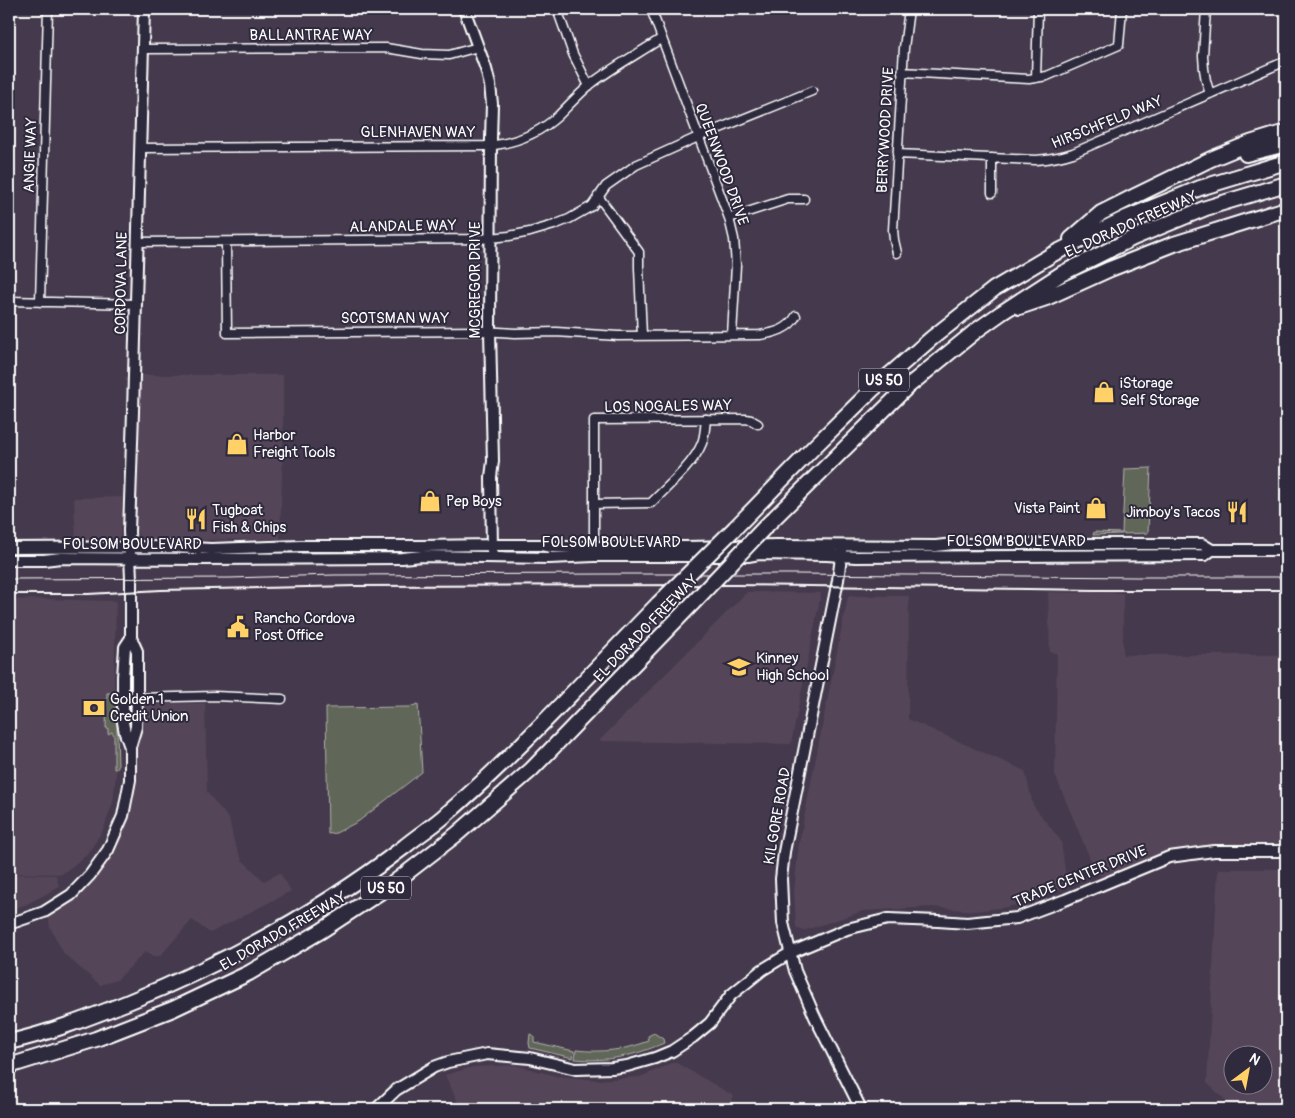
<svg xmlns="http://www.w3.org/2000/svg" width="1295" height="1118" font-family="Pangolin,sans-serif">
  <rect width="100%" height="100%" fill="#453a4d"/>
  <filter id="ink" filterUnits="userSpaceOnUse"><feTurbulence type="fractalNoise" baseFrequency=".02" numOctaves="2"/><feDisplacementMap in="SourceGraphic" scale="10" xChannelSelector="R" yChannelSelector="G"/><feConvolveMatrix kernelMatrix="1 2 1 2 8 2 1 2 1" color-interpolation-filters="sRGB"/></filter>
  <g filter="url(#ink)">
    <path fill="#544558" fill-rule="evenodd" d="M140 375H283V444L280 539 203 540H148L139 536 135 529Z
      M122 497V521L120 538 114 542 76 545 74 498Z
      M747 592 821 593 791 744 599 741Z
      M1048 592 1123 593V655H1286V848L1154 859 1107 877 1101 876 1096 873 1055 775 1057 653 1050 652Z
      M848 596H909L908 719 1025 771 1033 805 1061 841 1067 887 1030 902 1007 907 975 911 933 907 863 911 803 931 796 927 794 891 799 843Z
      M41 599 111 601H115L116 604 114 683 117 767 113 802 104 828 88 854 62 874 9 873V600Z
      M205 703 207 792 229 819 234 842 242 860 264 881 280 873 291 891 210 933 192 920 160 956H153L145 952 117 980 100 985 64 954 50 927 48 915 57 910 83 889 101 868 118 841 129 813 135 771 141 708 150 704Z
      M1218 869H1286V1109H1235L1207 1083ZM1232 1056H1262V1086H1232Z
      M9 874 56 875 59 886 48 893 25 905 9 910Z
      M675 1062 734 1096 726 1109H461L445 1075 473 1067 515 1065 556 1076 597 1080 640 1077Z"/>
    <path fill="#616658" stroke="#b0b2ac" d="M1151 468 1148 533 1093 535 1094 532 1122 533 1125 469Z
      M107 693H116L118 768 114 769V735L112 732 108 734V728H106Z
      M418 704 422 772 359 821 336 833 328 834 326 708 409 707Z
      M654 1033 663 1039 664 1043C634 1056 607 1062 575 1059L576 1050C602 1053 625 1050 649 1041L648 1036Z
      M530 1034 534 1036V1042L574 1051 573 1058 530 1048 529 1043Z"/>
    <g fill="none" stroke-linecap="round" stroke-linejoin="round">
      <g stroke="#fff" stroke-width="11">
        <path id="street" d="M557 9 573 54 589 86
          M651 9 729 218 734 239 736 265 732 335
          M1206 9 1203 56 1204 69 1206 81 1210 94
          M143 49 386 48 422 54 449 55 478 47
          M902 72 1029 79 1047 76 1119 45 1122 9
          M1036 78 1038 9
          M140 148 485 146C513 144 537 135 558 116 569 105 579 94 591 84 613 67 638 54 662 38
          M897 154 1036 160C1049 159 1061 157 1073 153L1286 61
          M992 158V193
          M598 196 639 252V268L642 336
          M729 218 788 199H804
          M137 242 481 239 509 236 530 232 554 225 569 219 592 206 606 186 636 165 698 137 812 91
          M226 242 227 333 483 331 515 333 556 332 618 336 760 335C775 333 789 329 796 316
          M897 253 894 240 893 230 904 48 909 9
          M9 301 136 304
          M40 302 48 9
          M594 504 651 503C667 487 694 464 702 443 705 435 705 427 706 419
          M594 552V420L746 419 751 420 758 424
          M137 698 214 696 282 699"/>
      </g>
      <g stroke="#fff" stroke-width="14">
        <path id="secondary" d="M464 9 486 69 490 85 492 104 491 139 490 331 493 461 491 477 492 551
          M9 548 173 547 211 549 301 546H421L492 545H540L552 547H686L776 545 936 546 953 544H1202L1212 550H1286
          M842 550 838 580 784 852 781 879 783 923 795 971 815 1017 861 1109
          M9 560H44L61 558 199 559 402 558 422 556 549 558 594 556H748L759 554 827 555 856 557 1205 555 1212 550
          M130 747 125 733 123 722V677L125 647 131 638
          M9 924 44 912 71 895 90 875 108 850 123 816 130 780V747L136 727 137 698V651L131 638V579L129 531 133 412 144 9
          M376 1109 396 1090 434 1067 448 1062 487 1054 530 1058 576 1069 612 1068 627 1066 655 1058 672 1051 693 1037 710 1023 731 995 762 970 790 953 847 929 888 919 938 921 967 923 1017 918 1065 900 1169 857 1214 851H1286"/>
      </g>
      <g stroke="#fff" stroke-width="18">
        <path id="highway" d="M1246 154 1286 144
          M1071 239 1101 213 1135 196 1211 159 1250 143 1286 132
          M1019 307 1046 298 1110 269 1174 244 1286 209
          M766 526 907 387 977 330 1001 313 1061 274 1133 238 1206 208 1286 184
          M735 528 816 445 872 390 932 338 994 289 1053 254 1126 218 1200 188 1286 162
          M9 1042C49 1033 88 1018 126 1003 225 963 319 912 404 847 416 837 430 828 442 818 519 752 587 677 658 604
          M9 1066 96 1039 173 1009 249 973 321 931 391 885 457 834 531 770 693 603"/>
      </g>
      <use href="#street" stroke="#2f2a3d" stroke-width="8"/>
      <use href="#secondary" stroke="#2f2a3d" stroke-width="10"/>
      <use href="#highway" stroke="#2f2a3d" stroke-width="14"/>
      <path stroke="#fff" stroke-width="1" d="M9 579 230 578 334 575 610 574H797L1136 577H1286"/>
      <path stroke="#fff" stroke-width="2" d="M9 594H88L161 590 355 586 737 585 1094 590H1286"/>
      <g stroke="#fff" stroke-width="18" stroke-linecap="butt">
        <path id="highway-bridge" d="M693 603 766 526
          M658 604 735 528"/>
      </g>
      <use href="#highway-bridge" stroke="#2f2a3d" stroke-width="14"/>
    </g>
  </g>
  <defs>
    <g id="shop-bare" transform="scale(1.725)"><path d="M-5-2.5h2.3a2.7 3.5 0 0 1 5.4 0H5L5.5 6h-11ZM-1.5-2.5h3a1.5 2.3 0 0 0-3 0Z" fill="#ffd166" stroke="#2f2a3d" stroke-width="2.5" paint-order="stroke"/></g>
    <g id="restaurant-bare" transform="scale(1.725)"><path d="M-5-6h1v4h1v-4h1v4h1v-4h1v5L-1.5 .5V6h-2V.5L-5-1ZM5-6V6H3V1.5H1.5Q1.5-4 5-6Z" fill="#ffd166" stroke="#2f2a3d" stroke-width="2.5" paint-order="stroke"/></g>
    <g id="civic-bare" transform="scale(1.725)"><path d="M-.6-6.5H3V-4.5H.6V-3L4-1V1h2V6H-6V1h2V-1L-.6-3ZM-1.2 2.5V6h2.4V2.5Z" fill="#ffd166" stroke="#2f2a3d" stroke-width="2.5" paint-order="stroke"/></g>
    <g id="school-bare" transform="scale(1.725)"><path d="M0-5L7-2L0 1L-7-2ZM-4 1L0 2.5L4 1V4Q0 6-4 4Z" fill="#ffd166" stroke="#2f2a3d" stroke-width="2.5" paint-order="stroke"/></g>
    <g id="bank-bare" transform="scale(1.725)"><path d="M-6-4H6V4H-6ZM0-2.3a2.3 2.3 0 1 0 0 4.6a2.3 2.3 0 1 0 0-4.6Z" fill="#ffd166" stroke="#2f2a3d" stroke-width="2.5" paint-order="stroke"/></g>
  </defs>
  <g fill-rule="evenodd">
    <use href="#shop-bare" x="1104" y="392"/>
    <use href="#shop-bare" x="237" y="444"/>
    <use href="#shop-bare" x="430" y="501"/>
    <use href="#shop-bare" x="1096" y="508"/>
    <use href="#restaurant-bare" x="1237" y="512"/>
    <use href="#restaurant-bare" x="196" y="519"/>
    <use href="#civic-bare" x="238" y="627"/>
    <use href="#school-bare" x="739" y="667"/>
    <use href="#bank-bare" x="94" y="708"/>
  </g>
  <g text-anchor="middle" stroke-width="4" stroke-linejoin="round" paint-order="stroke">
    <g fill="#2f2a3d" stroke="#c1bfc5" stroke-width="1">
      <rect x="859" y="368.5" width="50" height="23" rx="4"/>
      <rect x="361" y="876.5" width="50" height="23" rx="4"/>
    </g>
    <g font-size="14" font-weight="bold" fill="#fff">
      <text x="884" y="385">US 50</text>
      <text x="386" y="893">US 50</text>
    </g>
    <g font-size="15" fill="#fff" stroke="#2f2a3d">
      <text x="311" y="40">BALLANTRAE WAY</text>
      <text transform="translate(1107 122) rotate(-22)" y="5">HIRSCHFELD WAY</text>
      <text transform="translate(885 130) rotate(-87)" y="5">BERRYWOOD DRIVE</text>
      <text x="418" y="137">GLENHAVEN WAY</text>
      <text transform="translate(30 155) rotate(-88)" y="5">ANGIE WAY</text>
      <text transform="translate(722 164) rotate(70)" y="5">QUEENWOOD DRIVE</text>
      <text transform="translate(1131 224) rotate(-24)" y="5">EL DORADO FREEWAY</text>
      <text transform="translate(403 226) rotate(-1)" y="5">ALANDALE WAY</text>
      <text transform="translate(475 280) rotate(-90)" y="5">MCGREGOR DRIVE</text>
      <text transform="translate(121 283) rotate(-89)" y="5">CORDOVA LANE</text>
      <text x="395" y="323">SCOTSMAN WAY</text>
      <text transform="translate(668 406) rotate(-1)" y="5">LOS NOGALES WAY</text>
      <text x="1016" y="546">FOLSOM BOULEVARD</text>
      <text x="611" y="547">FOLSOM BOULEVARD</text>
      <text x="132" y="549">FOLSOM BOULEVARD</text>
      <text transform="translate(646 628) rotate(-46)" y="5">EL DORADO FREEWAY</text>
      <text transform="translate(777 816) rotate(-80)" y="5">KILGORE ROAD</text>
      <text transform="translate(1080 876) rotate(-22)" y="5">TRADE CENTER DRIVE</text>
      <text transform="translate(283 931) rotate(-30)" y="5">EL DORADO FREEWAY</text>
    </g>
    <g font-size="15" fill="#fff" stroke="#2f2a3d" text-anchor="start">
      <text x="1120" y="388">iStorage<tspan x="1120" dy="17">Self Storage</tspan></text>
      <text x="253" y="440">Harbor<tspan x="253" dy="17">Freight Tools</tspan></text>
      <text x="446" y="506">Pep Boys</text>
      <text x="1080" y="513" text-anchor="end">Vista Paint</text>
      <text x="212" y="515">Tugboat<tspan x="212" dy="17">Fish &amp; Chips</tspan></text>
      <text x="1220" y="517" text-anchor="end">Jimboy's Tacos</text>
      <text x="254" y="623">Rancho Cordova<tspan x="254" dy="17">Post Office</tspan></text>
      <text x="756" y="663">Kinney<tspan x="756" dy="17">High School</tspan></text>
      <text x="110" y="704">Golden 1<tspan x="110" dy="17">Credit Union</tspan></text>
    </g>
  </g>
  <rect width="1295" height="1118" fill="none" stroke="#2f2a3d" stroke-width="30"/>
  <rect x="15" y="15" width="1265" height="1088" fill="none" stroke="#fff" stroke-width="2" filter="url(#ink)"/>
  <g transform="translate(1248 1070) rotate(32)"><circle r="24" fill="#2f2a3d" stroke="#827f8b"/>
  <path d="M0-4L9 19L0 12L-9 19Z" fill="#ffd166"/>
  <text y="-8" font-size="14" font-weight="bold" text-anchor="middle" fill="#ffffff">N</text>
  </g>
</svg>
